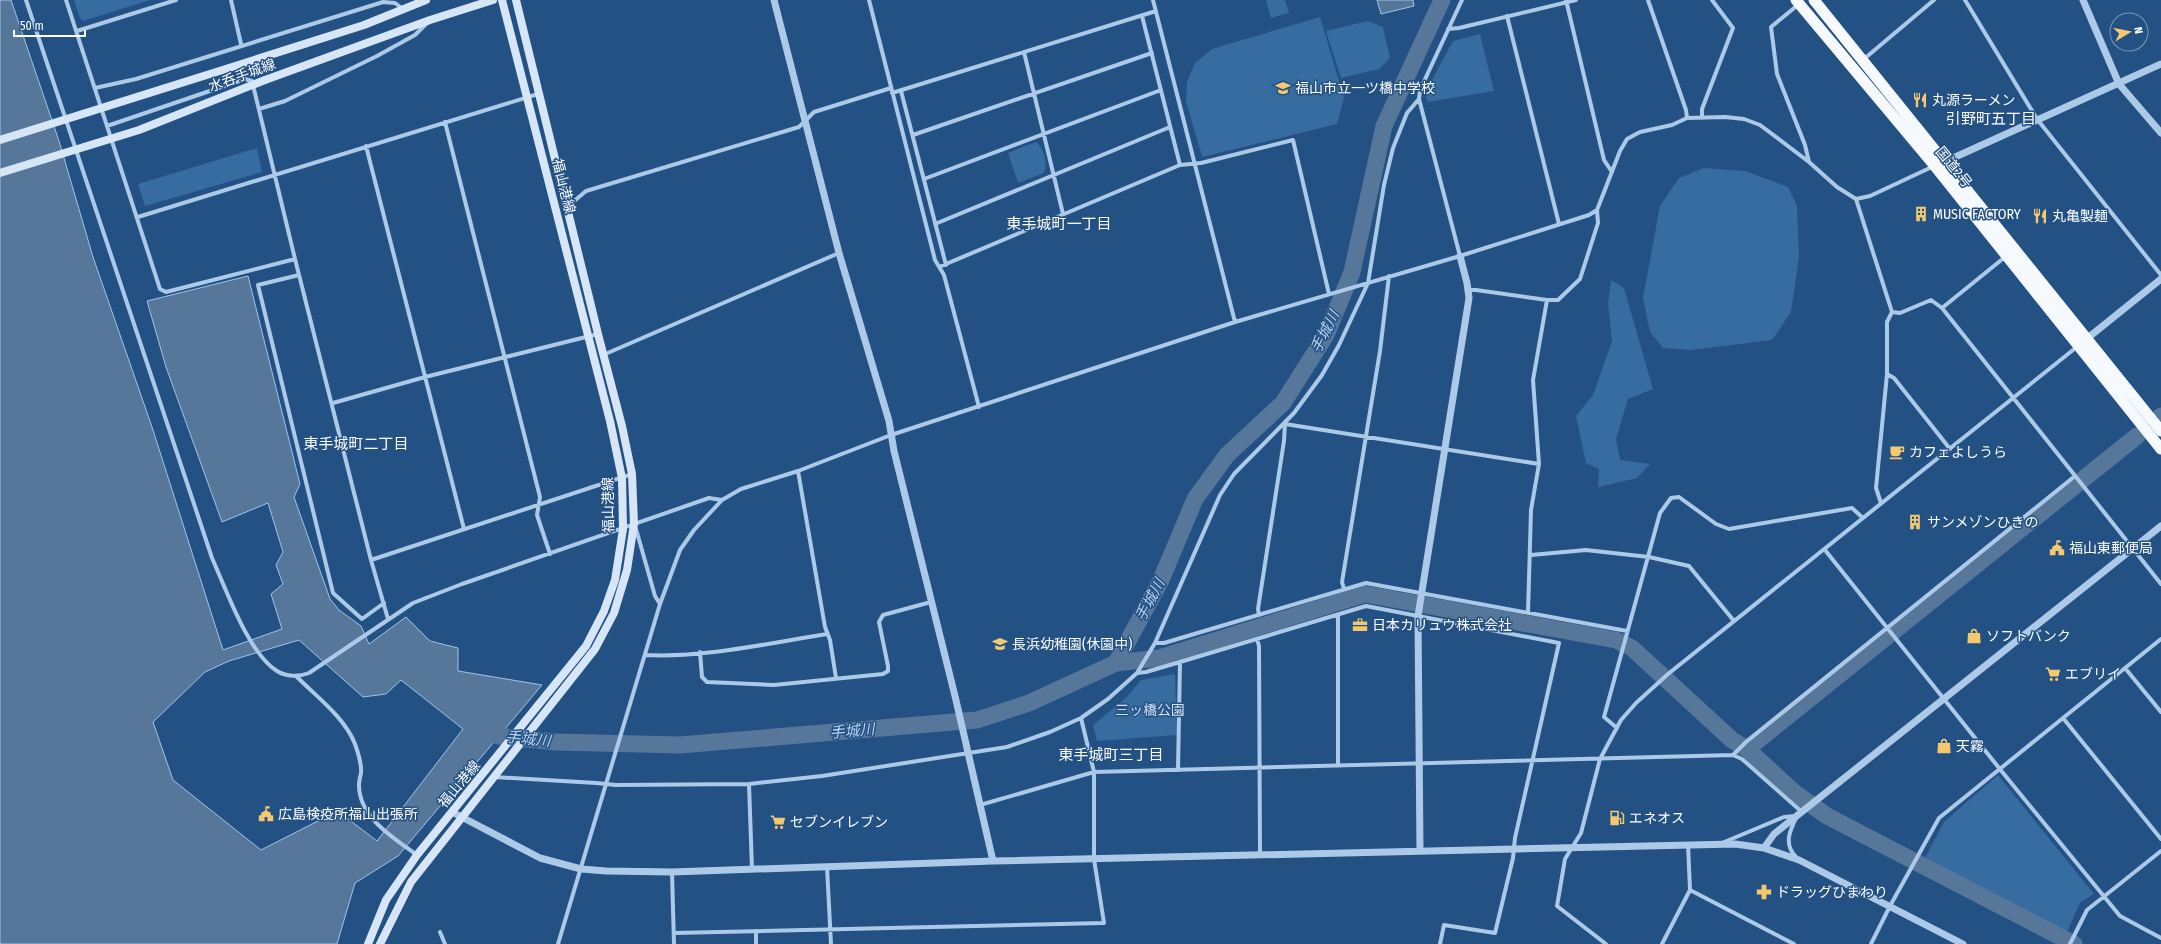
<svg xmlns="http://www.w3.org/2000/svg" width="2161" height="944" font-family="'Fira Sans Condensed','Noto Sans JP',sans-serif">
  <rect width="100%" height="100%" fill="#235184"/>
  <path fill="#376ca1" d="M74 0H150L83 21 80 18Z
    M1266 0H1285L1289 13 1271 18Z
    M1320 17 1344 98 1337 124 1202 157 1186 101 1187 82 1195 63 1212 49Z
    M1368 21 1383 27 1390 58 1379 69 1341 78 1326 31Z
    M1480 34 1494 91 1428 102 1425 93 1453 41Z
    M1036 142C1044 148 1048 163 1044 173L1018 183 1008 153Z
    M257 148 262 172 145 206 138 184Z
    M1704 168 1745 171 1788 187 1797 206 1799 257 1791 312 1772 340 1691 350 1663 348 1650 332 1643 298 1660 206 1679 178Z
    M1611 280 1624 288 1653 389 1628 399 1616 439 1620 460 1650 464 1637 478 1598 487 1599 469 1586 463 1576 416 1593 395 1612 341 1608 303Z
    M1175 674 1177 735 1097 741 1093 725 1127 697 1141 680Z
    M1998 775 2094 894 2080 903 2066 934 1924 860 1944 822Z"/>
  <path fill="#56769a" stroke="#a0c5e9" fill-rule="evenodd" d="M0 0H11L59 141 93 257 152 427 223 650 282 629 271 594 283 584 276 565 283 552 268 503 222 522 166 367 147 301 248 276 300 484 294 497 330 599 339 610 361 626 369 644 406 617 430 641 458 648V671L542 685 398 856 355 883 337 944H0ZM299 640 363 697 386 694 401 680 463 729 377 841 343 815 316 822 261 850 173 780 153 722 205 672 229 661Z
    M1377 0H1413L1414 6 1381 14Z"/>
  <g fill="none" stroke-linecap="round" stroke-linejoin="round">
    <path stroke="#56769a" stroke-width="17" d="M2160 417 2161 416
      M1116 663 1161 580 1195 499 1227 455 1283 403 1326 335 1352 272 1384 126 1442 0
      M498 736 555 742 680 745 977 720 1029 703 1116 663 1159 658 1365 594 1616 640 1632 648 1732 740 1747 749 1795 793 1827 816 2074 944
      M1747 749 2137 436"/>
    <path stroke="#accae8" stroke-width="4" d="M26 0 212 558C226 589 248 653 277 671 286 677 299 677 309 673L413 603 462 584 709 498 722 500 741 489 798 471 891 435 1235 322 1460 256 1589 215 1597 210 1620 151 1627 139 1640 132 1672 125 1687 118 1725 117 1744 119 1760 125 1809 162 1837 187 1856 199 1870 196 1934 166
      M66 0 160 289 166 292 295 259
      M231 0 241 44
      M869 0 935 260 944 275 979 407
      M1153 0 1235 322
      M1566 0 1604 160 1612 172
      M1648 0 1686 110 1687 118
      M1965 0 2037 119 2161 275
      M1799 4 1771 27 1777 74 1805 145 1809 162
      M1142 16 1180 165
      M1507 16 1559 224
      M1448 29 1459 28 1576 0
      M77 31 176 0
      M1024 52 1063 214
      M1864 59 1934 0
      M95 88 136 79 383 2 395 3 403 9
      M901 91 946 265
      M892 93 1156 11
      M259 109 285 101 377 56 415 35 427 23
      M1702 118V109L1733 28 1712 0
      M445 122 540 497 537 515 550 554
      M107 126 245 79 252 81 295 259 371 560 388 619
      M913 135 1152 53
      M366 146 464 529
      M924 179 1161 90
      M1856 199 1892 312 1900 313 1931 300 1942 308 2161 584
      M566 204 573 202 586 191 799 127 814 112 891 88
      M138 217 538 94
      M935 224 1170 127
      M1460 256 1419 99 1420 90 1462 0
      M939 267 1180 165 1201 163 1293 140 1329 294
      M299 275 258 285 333 593 362 619 384 603
      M1469 290H1476L1547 300
      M1942 308 2005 257
      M603 355 839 253
      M1887 374 1894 378 1950 449
      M333 403 425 377 598 334
      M798 471 825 627 830 640 836 678
      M1881 503 1876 488 1887 374V322L1892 312
      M636 529 655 596 660 604
      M1825 550 1999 768 2120 916 2161 938
      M1531 555 1586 550 1649 557 1689 566 1734 621
      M371 560 632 474
      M1344 589 1342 582 1380 351 1389 276
      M1528 613 1531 510 1539 464 1533 380 1547 300H1558L1580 279 1598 223 1597 210
      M1259 615 1258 609 1284 441 1285 424 1539 464
      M1257 639 1259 646 1260 855
      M1155 643 1220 495 1234 474 1294 413 1322 375 1339 345 1368 283 1384 185 1393 148 1407 113 1419 99
      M700 652 702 677 707 682 774 685 883 674 888 671V666L879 622 883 615 931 602
      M646 655C705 658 769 643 827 634
      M2125 668 2161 712
      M1137 673 1146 672 1180 662 1366 606 1559 643 1515 838 1513 858 1495 933 1444 925 1440 944
      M297 677C317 697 345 718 355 744 358 753 362 763 361 773 360 777 359 781 359 785 359 818 394 838 417 855
      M2063 718 2161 839
      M1617 728 1604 717 1660 513 1671 498 1679 497 1716 524 1729 529 1852 508 1863 518
      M1733 755 1746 742 2075 476
      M1338 765V615
      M1178 770 1180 662
      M494 777 596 783 616 785 749 784 822 776 1007 747 1050 732 1081 718 1108 699 1137 673 1155 643H1164L1366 583 1627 631
      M749 784 752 869
      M980 805 1094 772 1733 755 1742 759 1802 812
      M1796 818C1789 832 1784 845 1796 857
      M1722 843 1784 817 1796 816
      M827 867 831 944
      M672 872 674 944
      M1690 890 1794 944
      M440 932 445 944
      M674 933 1104 923 1094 859V772L1081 718
      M558 944 660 604 680 550 694 530 722 500
      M756 944V931
      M1606 944 1557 906 1565 859 1581 833 1600 759 1621 720 1636 703 1668 674 2078 346
      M1662 944 1690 890 1688 844
      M1871 944 1890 906 1939 818 2161 639
      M2070 944 2087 910 2161 851"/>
    <path stroke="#accae8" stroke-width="7" d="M774 0 839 253 889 421 894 451 955 696 993 861
      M2083 0 2119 84 2161 133
      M1942 163 2161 64
      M2084 341 2161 279
      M452 812 540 858 581 869 606 871 672 872 993 861 1735 844 1764 848 1799 860 1963 944
      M1764 848 1774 834 2161 526
      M1420 851 1418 616 1469 298 1467 283 1460 256"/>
    <path stroke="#d6e6f7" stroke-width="8" d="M229 68 364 25 426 0
      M265 80 430 20 493 0
      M368 944 386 900 417 855 586 646 604 611 615 580 623 529 622 478 610 421 502 0
      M380 944 411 882 595 649 614 613 627 570 634 524 632 474 622 426 598 334 516 0"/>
    <path stroke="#f6fafe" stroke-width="11" d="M1796 0 1934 165 2161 449
      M1814 0 2161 431"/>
    <path stroke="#d6e6f7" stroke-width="8" d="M0 140 229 68
      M0 173 139 130 265 80"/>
  </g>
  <defs>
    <g id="school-bare" transform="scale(1.2)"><path d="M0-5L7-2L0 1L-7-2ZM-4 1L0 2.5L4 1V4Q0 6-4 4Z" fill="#f4c86e" stroke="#235184" stroke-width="2.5" paint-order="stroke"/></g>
    <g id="restaurant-bare" transform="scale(1.2)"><path d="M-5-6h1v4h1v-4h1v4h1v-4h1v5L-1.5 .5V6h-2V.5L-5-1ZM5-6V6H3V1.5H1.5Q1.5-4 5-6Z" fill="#f4c86e" stroke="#235184" stroke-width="2.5" paint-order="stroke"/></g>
    <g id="building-bare" transform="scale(1.2)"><path d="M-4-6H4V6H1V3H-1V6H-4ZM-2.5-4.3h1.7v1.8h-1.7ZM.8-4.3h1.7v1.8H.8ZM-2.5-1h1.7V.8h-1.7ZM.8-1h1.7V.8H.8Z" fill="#f4c86e" stroke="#235184" stroke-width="2.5" paint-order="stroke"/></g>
    <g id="cafe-bare" transform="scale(1.2)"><path d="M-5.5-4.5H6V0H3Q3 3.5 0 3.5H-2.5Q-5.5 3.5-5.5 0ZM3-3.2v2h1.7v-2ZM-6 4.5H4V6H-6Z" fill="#f4c86e" stroke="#235184" stroke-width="2.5" paint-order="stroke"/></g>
    <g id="civic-bare" transform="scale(1.2)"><path d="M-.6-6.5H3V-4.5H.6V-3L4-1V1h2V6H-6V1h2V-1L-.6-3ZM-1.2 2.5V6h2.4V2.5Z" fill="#f4c86e" stroke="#235184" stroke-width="2.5" paint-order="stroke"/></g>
    <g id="office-bare" transform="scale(1.2)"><path d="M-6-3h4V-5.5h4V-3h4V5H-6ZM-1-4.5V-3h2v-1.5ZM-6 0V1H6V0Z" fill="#f4c86e" stroke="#235184" stroke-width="2.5" paint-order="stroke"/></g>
    <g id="shop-bare" transform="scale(1.2)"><path d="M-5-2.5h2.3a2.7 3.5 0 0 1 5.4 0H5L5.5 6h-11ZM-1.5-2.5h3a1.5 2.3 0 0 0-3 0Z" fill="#f4c86e" stroke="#235184" stroke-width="2.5" paint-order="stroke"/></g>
    <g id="supermarket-bare" transform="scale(1.2)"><path d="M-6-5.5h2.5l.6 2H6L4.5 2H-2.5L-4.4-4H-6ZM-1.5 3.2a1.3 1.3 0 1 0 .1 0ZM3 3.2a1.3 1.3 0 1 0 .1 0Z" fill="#f4c86e" stroke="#235184" stroke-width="2.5" paint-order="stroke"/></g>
    <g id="fuel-bare" transform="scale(1.2)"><path d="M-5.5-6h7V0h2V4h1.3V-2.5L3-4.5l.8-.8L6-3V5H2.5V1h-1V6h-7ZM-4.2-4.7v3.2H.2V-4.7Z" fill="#f4c86e" stroke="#235184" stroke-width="2.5" paint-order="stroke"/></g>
    <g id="pharmacy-bare" transform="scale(1.2)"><path d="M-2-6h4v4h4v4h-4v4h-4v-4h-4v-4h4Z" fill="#f4c86e" stroke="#235184" stroke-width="2.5" paint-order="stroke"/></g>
  </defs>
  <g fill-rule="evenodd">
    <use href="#school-bare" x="1283" y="88"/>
    <use href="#restaurant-bare" x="1920" y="100"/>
    <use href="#building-bare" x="1921" y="214"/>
    <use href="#restaurant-bare" x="2040" y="216"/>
    <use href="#cafe-bare" x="1897" y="452"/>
    <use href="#building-bare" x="1915" y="522"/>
    <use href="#civic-bare" x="2057" y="548"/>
    <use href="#office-bare" x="1360" y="625"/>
    <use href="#shop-bare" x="1974" y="636"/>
    <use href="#school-bare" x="1000" y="644"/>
    <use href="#supermarket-bare" x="2053" y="674"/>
    <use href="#shop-bare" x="1944" y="746"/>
    <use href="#civic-bare" x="266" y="814"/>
    <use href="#fuel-bare" x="1617" y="818"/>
    <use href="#supermarket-bare" x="778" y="822"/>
    <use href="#pharmacy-bare" x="1764" y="892"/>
  </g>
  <g text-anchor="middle" stroke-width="3" stroke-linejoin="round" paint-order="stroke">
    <g font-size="14" fill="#fff" stroke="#235184">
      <text transform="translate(242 75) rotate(-20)" y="5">水呑手城線</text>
      <text transform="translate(1954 167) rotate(51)" y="5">国道2号</text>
      <text transform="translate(564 186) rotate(76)" y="5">福山港線</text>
      <text transform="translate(608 505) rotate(-91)" y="5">福山港線</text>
      <text transform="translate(459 784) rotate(-50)" y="5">福山港線</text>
    </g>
    <g font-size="14" fill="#fff" stroke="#235184" text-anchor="start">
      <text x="1295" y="93">福山市立一ツ橋中学校</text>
      <text x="1932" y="105">丸源ラーメン</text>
      <text x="1933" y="219">MUSIC FACTORY</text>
      <text x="2052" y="221">丸亀製麺</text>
      <text x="1909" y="457">カフェよしうら</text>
      <text x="1927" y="527">サンメゾンひきの</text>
      <text x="2069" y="553">福山東郵便局</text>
      <text x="1372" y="630">日本カリュウ株式会社</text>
      <text x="1986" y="641">ソフトバンク</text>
      <text x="1012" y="649">長浜幼稚園(休園中)</text>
      <text x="2065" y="679">エブリイ</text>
      <text x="1956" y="751">天霧</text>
      <text x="278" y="819">広島検疫所福山出張所</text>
      <text x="1629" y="823">エネオス</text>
      <text x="790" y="827">セブンイレブン</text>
      <text x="1776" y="897">ドラッグひまわり</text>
    </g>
    <g font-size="14" fill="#d0e3f6" stroke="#235184">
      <text x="1150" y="715">三ッ橋公園</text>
    </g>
    <g font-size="15" fill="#fff" stroke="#235184">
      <text x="1991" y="124">引野町五丁目</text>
      <text x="1059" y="229">東手城町一丁目</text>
      <text x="356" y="449">東手城町二丁目</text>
      <text x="1111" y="760">東手城町三丁目</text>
    </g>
    <g font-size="15" font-style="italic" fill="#b7d3f0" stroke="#235184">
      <text transform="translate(1325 332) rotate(-63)" y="5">手城川</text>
      <text transform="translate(1150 600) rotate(-62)" y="5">手城川</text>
      <text transform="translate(852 731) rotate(-5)" y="5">手城川</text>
      <text transform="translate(528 739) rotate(6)" y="5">手城川</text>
    </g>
  </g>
  <g transform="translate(2129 32) rotate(80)"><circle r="19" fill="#235184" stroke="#7b97b5"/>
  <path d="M0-3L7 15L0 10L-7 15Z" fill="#f4c86e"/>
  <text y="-6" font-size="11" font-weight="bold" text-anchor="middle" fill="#ffffff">N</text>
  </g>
  <path d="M14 30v6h71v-6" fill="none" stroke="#ffffff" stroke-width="2"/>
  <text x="20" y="30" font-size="12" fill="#ffffff" stroke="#235184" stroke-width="3" paint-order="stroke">50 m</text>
</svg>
